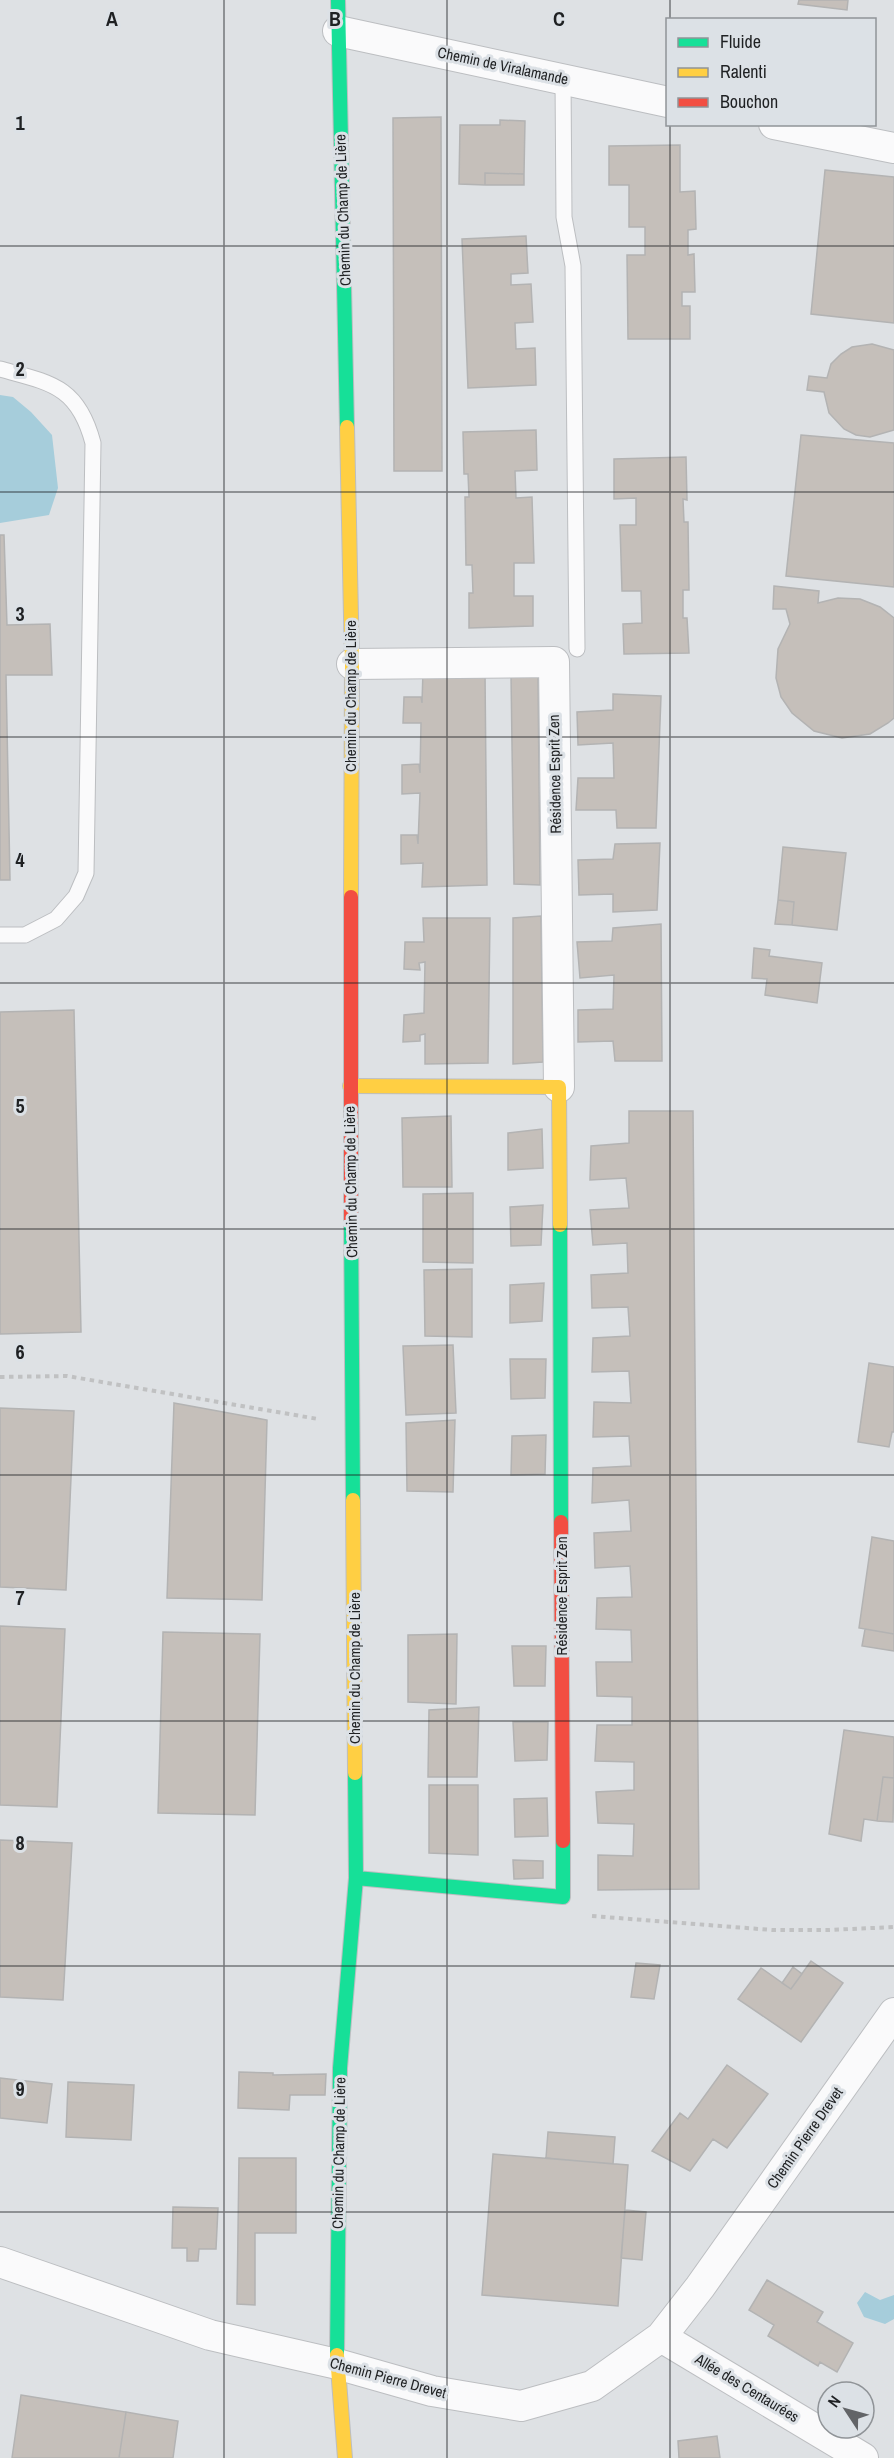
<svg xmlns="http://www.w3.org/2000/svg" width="894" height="2458" font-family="'Archivo Narrow',sans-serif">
  <rect width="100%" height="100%" fill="#dee1e4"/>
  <path fill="#a6cddb" d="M0 395 13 397 31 412 52 435 58 488 49 515 0 523Z
    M865 2292 880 2300 894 2295V2319L885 2324 864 2317 857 2303Z"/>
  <path fill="#c5bfba" stroke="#b3b3b3" stroke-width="1.5" d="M799 0H848L847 10 798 4Z
    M441 117 442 471H394L393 118Z
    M500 120 525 121 524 174 485 173V185L459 184 460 125H500Z
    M680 145V192L695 191 696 229 688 230V255L694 254 695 292H682V306H690V339H628L627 255H645V227H629V185H609V146Z
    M825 170 894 177V323L811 314Z
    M485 173 524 174V185H485Z
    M526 236 528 273 511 274V285L531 284 533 322 515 323 516 349 535 348 536 385 468 388 462 239Z
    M872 344 894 350V430L870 437 856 435 844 429 829 413 824 392 807 390 809 376 827 378 831 364 841 354 852 347Z
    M536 430 537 470 515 471 516 498 532 497 534 563H514V596H533V626L469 628V593H473L472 565H466L465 497H469L468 474H464L463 432Z
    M801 435 894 443V587L786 576Z
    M686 457 687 500 683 499 684 522H688L689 590H683V618H687L689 653 624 654 623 624 642 623 641 591H622L620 525H636V498L614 499V459Z
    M0 535H4L7 625 50 624 52 675H6L10 880H0Z
    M774 586 819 591 818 603 838 598 860 599 880 607 894 618V718L888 723 870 734 842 738 814 731 792 713 781 697 776 678 778 649 790 624 786 609H773Z
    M423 671 485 672 487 885 422 887 423 863 401 864V835H417L418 844 420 793 402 794V765L419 764 420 773 421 723H403L404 697H421L422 703Z
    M538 673 540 885 514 884 511 675Z
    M613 694 661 696 656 828H617L616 810H576L578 778H614L613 743 578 745 577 712 613 710Z
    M660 843 657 910 613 912V894L579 895 578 860 613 859 615 844Z
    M783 847 846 853 837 930 792 925 794 902 778 900Z
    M778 900 794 902 792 925 775 924Z
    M541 916 543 1062 513 1064V918Z
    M423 918H490L488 1063 425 1064V1034L420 1035V1041L403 1042 404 1015 424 1013 425 962 419 963 420 970 404 969 405 942H424Z
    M661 924 662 1061H615L613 1041 578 1042V1010L613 1009 614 975 580 978 577 942 612 941 613 928Z
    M754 948 770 950 769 956 822 963 817 1003 765 995 767 979 752 978Z
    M74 1010 81 1332 0 1334V1012Z
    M629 1111H693L699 1889 598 1890V1855L633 1856 634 1824 598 1823 596 1792 634 1790V1762L595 1761 597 1725H632V1697L597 1696 596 1662H632L631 1630 596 1629 597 1598 632 1597 630 1566 595 1568 594 1533 631 1531 629 1500 592 1503 593 1468 631 1466 629 1436 593 1437 594 1402 631 1403 629 1371 592 1372 593 1338 630 1336 628 1307 592 1308 591 1275 628 1273 627 1243 593 1245 590 1210 629 1208 626 1178 590 1180 591 1146 629 1143Z
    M451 1116 452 1187H403L402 1118Z
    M542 1129 543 1168 508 1170V1133Z
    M473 1193V1263L423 1262V1194Z
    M543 1205 541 1245 511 1246 510 1207Z
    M472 1269V1337L425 1336 424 1270Z
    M544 1283 542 1321 510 1323V1285Z
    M453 1345 456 1413 406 1415 403 1346Z
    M510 1359H546L545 1398 511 1399Z
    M869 1363 894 1367V1432H892L889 1447 858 1442Z
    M174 1403 267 1420 262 1600 167 1598Z
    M0 1408 74 1411 66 1590 0 1587Z
    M455 1420 453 1492 407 1491 406 1423Z
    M546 1435 545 1474 511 1475 512 1436Z
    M872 1537 894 1541V1634L859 1628Z
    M0 1626 65 1629 57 1807 0 1805Z
    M865 1629 894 1634V1651L862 1646Z
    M163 1632 260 1634 255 1815 158 1813Z
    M457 1634 456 1704 408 1702V1635Z
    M512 1646H546L545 1686H514Z
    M479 1707 477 1777H428L429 1710Z
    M513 1722H548L547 1760 515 1761Z
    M844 1730 894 1737V1778L883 1777 877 1821 864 1819 861 1841 829 1834Z
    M883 1777 894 1778 893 1822 877 1821Z
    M429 1785H478V1855L429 1853Z
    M547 1798 548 1836 515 1837 514 1799Z
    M0 1840 72 1843 63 2000 0 1997Z
    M513 1860 543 1861V1878L514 1879Z
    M811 1961 843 1983 801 2042 738 1999 761 1968 791 1989Z
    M636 1963 660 1965 654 1999 631 1997Z
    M793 1967 802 1974 791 1989 782 1983Z
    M727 2065 768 2094 727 2148 713 2139 690 2171 652 2151 680 2113 688 2119Z
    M239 2072 273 2073V2075L326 2074 325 2095H290L289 2110 238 2108Z
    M0 2078 52 2084 47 2123 0 2118Z
    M68 2082 134 2085 131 2140 66 2137Z
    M548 2132 615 2137 613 2164 546 2158Z
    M493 2154 628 2165 618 2306 482 2295Z
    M239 2158H296V2233H255V2305L237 2304Z
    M173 2207 218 2208 216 2249H199L198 2261H187V2248H172Z
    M625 2210 646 2212 642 2260 621 2258Z
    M767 2280 823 2312 817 2322 853 2343 837 2372 820 2362 818 2366 768 2336 774 2325 749 2310Z
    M21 2395 126 2412 119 2458H12Z
    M126 2412 178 2421 173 2458H119Z
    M717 2436 720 2458H679L678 2441Z"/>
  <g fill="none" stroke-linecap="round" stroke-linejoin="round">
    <g stroke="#bcbec1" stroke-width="17">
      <path id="lane" d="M563 79 564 217 573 266 577 649
        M0 369C51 383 78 386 93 443L86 873 76 896 56 919 25 935H0"/>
    </g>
    <g stroke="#bcbec1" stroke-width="32">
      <path id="street" d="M338 31 668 102
        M774 124 894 148
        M352 664 554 662 559 1087
        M0 2262 210 2335 337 2364 432 2391 521 2406 592 2386 661 2337 700 2287 894 2013
        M661 2337 863 2458"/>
    </g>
    <g stroke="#bcbec1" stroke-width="16">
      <path id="fast" d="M338 0 347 427
        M351 1220 353 1500
        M560 1225 561 1522
        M356 1878 563 1897V1841
        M337 2355 340 2068 356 1878 355 1773"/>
    </g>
    <g stroke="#bcbec1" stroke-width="16">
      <path id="slow" d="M347 427 352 664 351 897
        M350 1086 559 1087 560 1225
        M353 1500 355 1773
        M337 2355 345 2458"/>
    </g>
    <g stroke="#bcbec1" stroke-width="16">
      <path id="jam" d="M351 897V1220
        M561 1522 563 1841"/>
    </g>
    <path stroke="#c0c1c2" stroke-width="4" stroke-dasharray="4.5 4.5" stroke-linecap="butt" d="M0 1377 67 1376 318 1419
      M592 1916 772 1930H829L894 1927"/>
    <use href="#lane" stroke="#fafafb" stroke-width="15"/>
    <use href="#street" stroke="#fafafb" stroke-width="30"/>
    <use href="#fast" stroke="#16e098" stroke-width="14"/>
    <use href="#slow" stroke="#ffcf43" stroke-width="14"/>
    <use href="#jam" stroke="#f24e42" stroke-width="14"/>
  </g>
  <path fill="none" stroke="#1f2123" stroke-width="1.5" stroke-opacity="0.55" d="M224 0V2458M447 0V2458M670 0V20M670 124V2458M0 246H894M0 492H894M0 737H894M0 983H894M0 1229H894M0 1475H894M0 1721H894M0 1966H894M0 2212H894"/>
  <g text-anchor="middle" stroke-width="6" stroke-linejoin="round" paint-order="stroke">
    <g font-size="15" fill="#1f2123" stroke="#dce1e6">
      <text transform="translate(503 66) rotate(12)" y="5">Chemin de Viralamande</text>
      <text transform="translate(343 210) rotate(-92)" y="5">Chemin du Champ de Lière</text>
      <text transform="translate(351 696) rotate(-90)" y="5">Chemin du Champ de Lière</text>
      <text transform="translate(555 774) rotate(-91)" y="5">Résidence Esprit Zen</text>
      <text transform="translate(351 1182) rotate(-91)" y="5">Chemin du Champ de Lière</text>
      <text transform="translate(562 1596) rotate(-90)" y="5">Résidence Esprit Zen</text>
      <text transform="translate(355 1668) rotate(-90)" y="5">Chemin du Champ de Lière</text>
      <text transform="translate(805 2138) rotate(-55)" y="5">Chemin Pierre Drevet</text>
      <text transform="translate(339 2153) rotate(-89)" y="5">Chemin du Champ de Lière</text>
      <text transform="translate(388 2378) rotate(15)" y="5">Chemin Pierre Drevet</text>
      <text transform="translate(747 2388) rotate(31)" y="5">Allée des Centaurées</text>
    </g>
  </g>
  <g font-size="20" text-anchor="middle" font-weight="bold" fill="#1f2123" stroke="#dce1e6" stroke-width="6" stroke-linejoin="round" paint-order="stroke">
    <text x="112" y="26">A</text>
    <text x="335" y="26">B</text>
    <text x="559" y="26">C</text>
    <text x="20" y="130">1</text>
    <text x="20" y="376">2</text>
    <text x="20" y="621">3</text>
    <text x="20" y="867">4</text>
    <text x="20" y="1113">5</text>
    <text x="20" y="1359">6</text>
    <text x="20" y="1605">7</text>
    <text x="20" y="1850">8</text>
    <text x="20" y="2096">9</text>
  </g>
  <rect x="666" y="18" width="210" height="108" fill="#dce1e6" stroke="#909498" stroke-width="1.5"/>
  <rect x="678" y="38" width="30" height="9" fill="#16e098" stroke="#909498" stroke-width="1.5"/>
  <text x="720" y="48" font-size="18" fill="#1f2123">Fluide</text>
  <rect x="678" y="68" width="30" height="9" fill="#ffcf43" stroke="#909498" stroke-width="1.5"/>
  <text x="720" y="78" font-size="18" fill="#1f2123">Ralenti</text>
  <rect x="678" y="98" width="30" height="9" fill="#f24e42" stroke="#909498" stroke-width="1.5"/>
  <text x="720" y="108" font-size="18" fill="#1f2123">Bouchon</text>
  <g transform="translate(846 2410) rotate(306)"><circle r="28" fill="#dce1e6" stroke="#909498" stroke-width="1.5"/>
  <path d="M0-4.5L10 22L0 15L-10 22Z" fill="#626467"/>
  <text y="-9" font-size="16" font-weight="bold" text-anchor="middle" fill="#1f2123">N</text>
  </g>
</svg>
